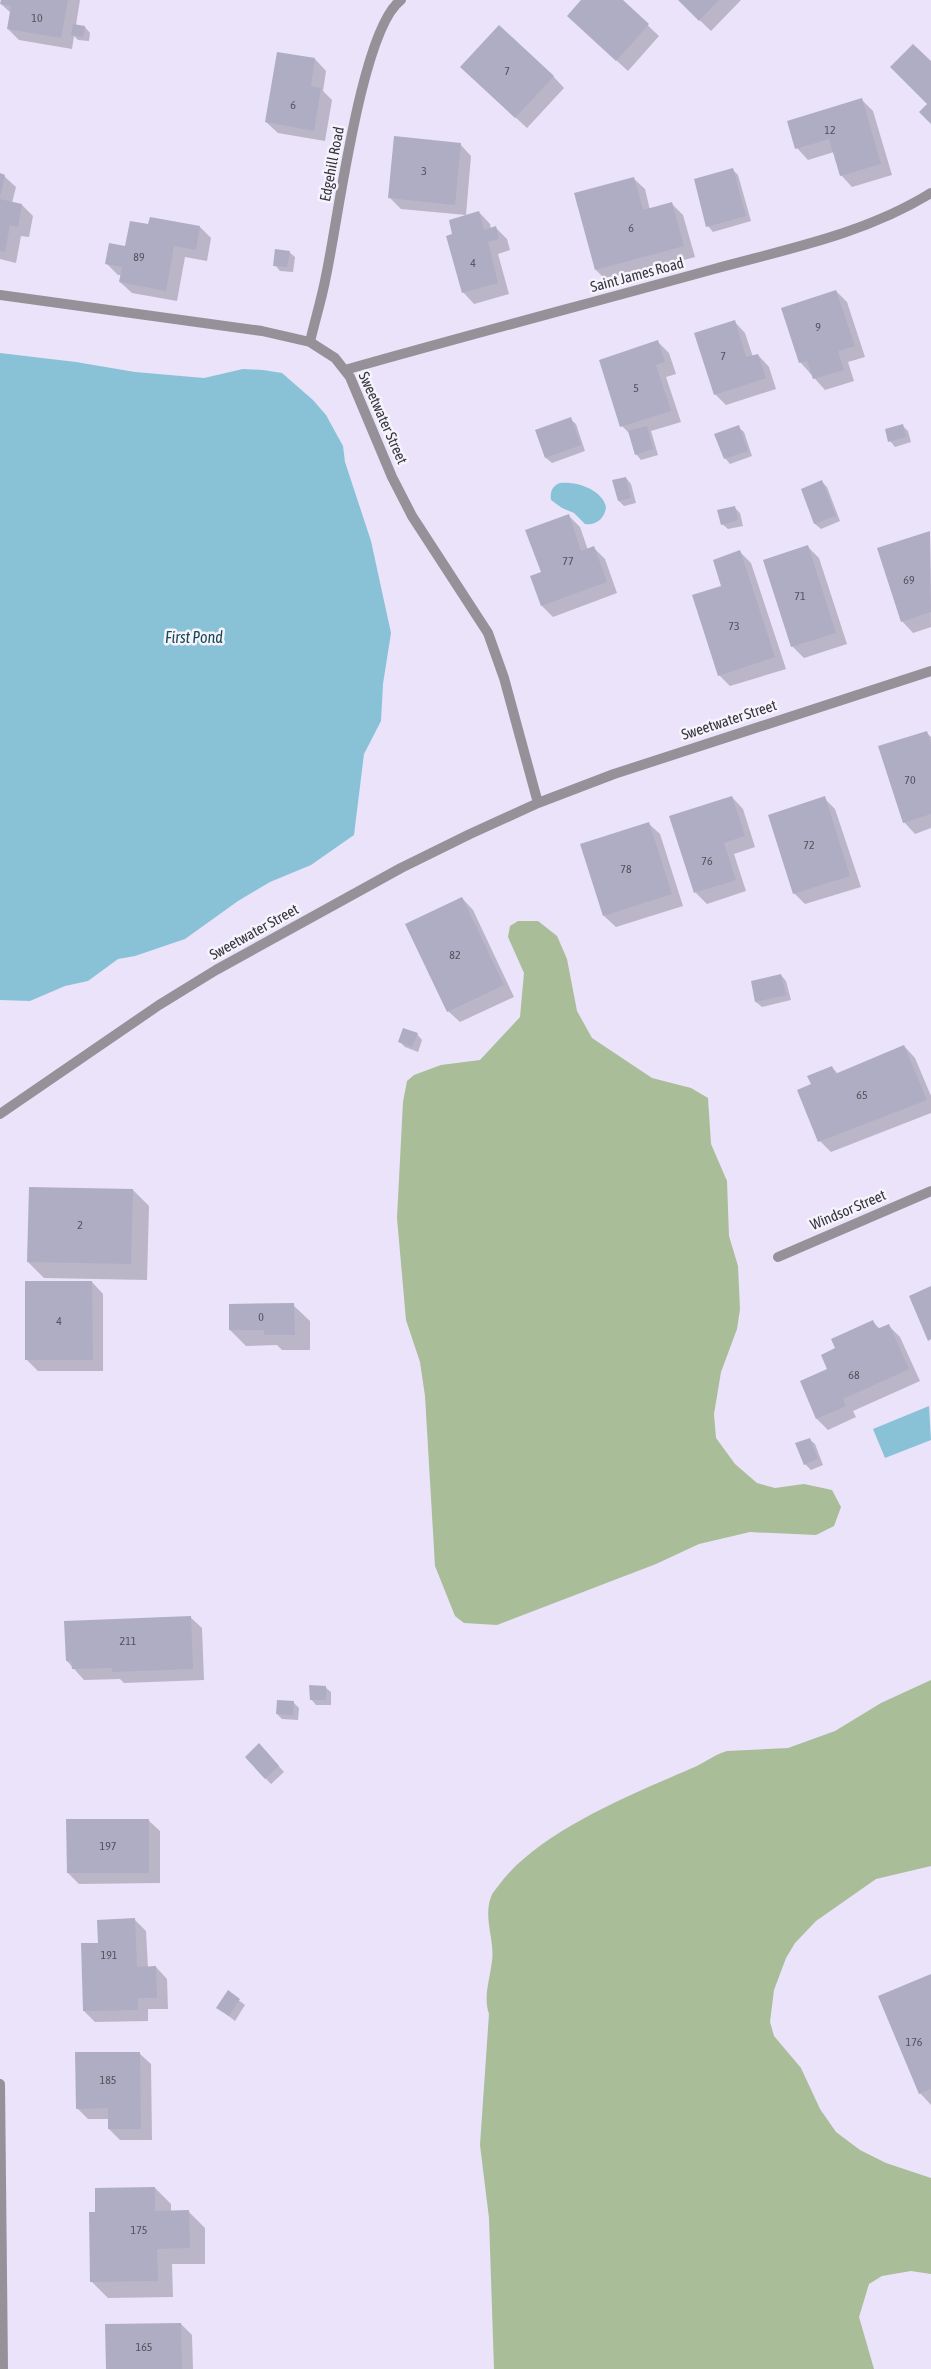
<svg xmlns="http://www.w3.org/2000/svg" width="931" height="2369" font-family="'Asap Condensed',sans-serif">
  <rect width="100%" height="100%" fill="#eae3fa"/>
  <path fill="#a8bd98" d="M518 921H538L557 936 567 959 577 1011 592 1038 652 1078 691 1088 708 1098 711 1144 727 1181 729 1236 738 1266 740 1309 737 1329 721 1372 714 1414 716 1438 735 1464 757 1483 775 1488 804 1484 832 1490 841 1507 834 1526 816 1535 750 1532 699 1544 656 1564 497 1625 464 1623 455 1616 435 1566 425 1396 420 1362 406 1320 397 1218 403 1102 407 1081 414 1075 441 1065 480 1060 520 1017 524 973 508 937 510 926Z
    M931 1680V1866L876 1879 816 1921 795 1943 786 1958 774 1990 770 2022 774 2036 801 2068 820 2109 836 2132 860 2150 886 2163 931 2178V2274L911 2271 882 2276 869 2284 859 2317 874 2369H494L489 2218 480 2145 489 2014C483 1997 490 1979 492 1961 495 1941 483 1918 491 1897 492 1893 497 1888 499 1885 538 1832 630 1795 690 1769 703 1764 713 1755 727 1751L788 1748 835 1731 881 1703Z"/>
  <path fill="#89c2d7" d="M0 353 76 362 135 372 204 378 243 369 263 370 282 373 313 400 326 415 343 446 345 462 371 541 391 633 383 684 381 721 364 754 354 835 311 865 270 882 238 901 185 939 135 956 118 959 88 981 65 986 30 1001 0 1000Z
    M560 483C576 481 602 489 606 507 605 518 596 526 585 524L574 513 562 508 551 500C550 492 552 486 560 483Z
    M929 1406 931 1440 885 1458 873 1429Z"/>
  <path fill="#0003" d="M2 0H80L76 25 85 27 90 33 89 41 78 40 74 36 72 49 19 40 8 29 11 13 1 4Z
    M583 0H621L659 36 628 71 580 27Z
    M679 0H741L711 31Z
    M315 59 326 71 323 91 332 100 325 141 278 133 266 122Z
    M553 76 564 88 527 128 473 78Z
    M862 100 873 111 892 175 852 187 841 175 834 152 808 160 797 148Z
    M460 144 471 156 466 215 401 209 389 197Z
    M733 170 738 175 751 221 713 232 708 226Z
    M0 175 4 176 16 187 12 203 22 205 33 216 29 237 21 236 16 263 0 259Z
    M633 178 645 189 650 210 672 204 683 215 695 257 607 281 596 270Z
    M479 212 490 224 491 229 496 228 507 239 510 250 498 254 509 294 474 304 463 292 454 234Z
    M149 226 200 227 211 238 207 261 185 257 177 301 132 293 120 282 121 275H118L106 263Z
    M289 252 295 257 293 272 280 271 275 265Z
    M836 291 847 302 865 357 848 362 854 381 825 390 801 363 783 309Z
    M734 321 745 333 753 357 758 355 769 367 776 389 726 405 715 394Z
    M658 342 669 353 676 374 666 377 681 422 651 431 658 455 641 460 636 454 630 434 622 426Z
    M570 419 576 424 585 451 552 463 546 458 536 431Z
    M902 425 908 431 911 442 895 447 890 441Z
    M738 427 744 432 752 456 730 464 725 458Z
    M626 478 631 484 636 503 624 506 619 501Z
    M822 482 827 487 840 521 821 529 815 524Z
    M735 508 740 513 743 526 728 529 722 524Z
    M568 515 580 527 588 550 594 548 605 559 617 593 553 617 542 606V573Z
    M930 533 931 627 913 633 902 621Z
    M808 547 819 558 847 644 804 658 792 646Z
    M740 552 751 563 786 669 730 686 719 675 723 587Z
    M926 732 931 737V828L915 834 904 822Z
    M732 797 743 809 755 847 734 854 746 891 707 904 696 893Z
    M824 798 835 809 861 887 805 904 794 893Z
    M648 823 660 834 683 906 616 927 604 916Z
    M462 898 473 910 514 997 460 1022 448 1011Z
    M781 975 786 981 791 1000 762 1007 756 1002 752 982Z
    M417 1034 422 1040 418 1052 405 1047 400 1042Z
    M904 1046 915 1058 931 1096V1113L831 1152 820 1141 813 1085 832 1067 838 1074Z
    M133 1190 149 1206 147 1280 44 1278 28 1262Z
    M92 1282 103 1294V1371H38L27 1360Z
    M293 1305 310 1321V1350H282L277 1345 246 1346 230 1330Z
    M872 1321 880 1329 889 1326 900 1337 920 1381 853 1411 856 1417 828 1430 817 1419 801 1382 829 1370 836 1349Z
    M809 1439 815 1444 823 1465 811 1470 805 1464Z
    M190 1617 202 1628 204 1680 124 1683 120 1679 84 1680 67 1661Z
    M325 1687 331 1692V1705H316L311 1699Z
    M293 1702 299 1708 298 1720 282 1719 277 1714Z
    M265 1750 284 1772 271 1784 246 1758Z
    M148 1820 160 1831V1883L79 1884 68 1873Z
    M135 1920 146 1931 148 1968 156 1967 167 1979 168 2009H148V2021L95 2022 84 2011 99 1944Z
    M931 1975V2105L920 2093Z
    M228 1992 245 2005 235 2021 218 2008Z
    M139 2053 151 2064 152 2140H120L109 2129V2119H88L77 2108Z
    M155 2188 171 2204V2212H189L205 2228V2264H172L173 2297 108 2298 92 2282 97 2213Z
    M181 2324 192 2335 193 2369H107Z"/>
  <path fill="#afadc3" d="M1 0H68L61 38 7 29 11 6 0 4Z
    M581 0H623L649 24 616 61 567 16Z
    M678 0H719L699 21Z
    M73 24 85 26 83 37 71 35Z
    M499 25 554 76 515 118 460 67Z
    M913 44 931 61V124L919 112 927 104 890 67Z
    M277 52 315 58 311 86 321 88 314 131 265 122Z
    M862 98 881 164 840 176 829 139 795 149 787 121Z
    M394 136 461 143 455 205 388 198Z
    M733 168 746 216 706 227 694 179Z
    M0 173 5 175 1 195 0 194Z
    M634 177 643 210 672 202 684 246 595 270 574 193Z
    M0 199 22 204 18 227 10 225 5 252 0 251Z
    M479 211 484 230 496 226 499 239 488 242 498 283 462 293 446 236 452 234 449 220Z
    M150 217 200 226 196 250 174 246 166 291 119 282 122 267 105 264 109 243 125 246 130 221 148 224Z
    M275 249 290 251 287 267 273 266Z
    M836 290 855 346 838 351 844 370 813 379 807 361 799 363 781 308Z
    M735 320 746 357 758 354 766 378 714 395 694 333Z
    M658 340 665 362 656 365 671 411 620 427 599 360Z
    M571 417 581 445 545 458 535 430Z
    M903 424 906 437 888 442 885 429Z
    M739 425 748 451 724 459 714 434Z
    M647 426 653 449 635 455 628 431Z
    M626 477 631 498 618 501 612 480Z
    M822 480 836 516 814 524 801 489Z
    M735 506 738 520 721 525 717 510Z
    M569 514 581 551 594 546 607 582 541 606 530 576 541 572 525 530Z
    M930 531 931 612 901 622 877 548Z
    M808 545 836 633 791 647 763 560Z
    M740 550 775 657 718 676 692 595 721 586 713 560Z
    M927 731 931 744V814L903 823 878 746Z
    M732 796 745 836 724 843 736 880 694 893 669 816Z
    M825 796 850 876 793 894 768 815Z
    M649 822 672 894 603 916 580 844Z
    M462 897 504 985 447 1012 405 924Z
    M781 974 786 995 755 1002 751 981Z
    M403 1028 418 1033 412 1047 398 1042Z
    M904 1045 927 1100 818 1142 797 1090 811 1084 807 1076 832 1066 835 1074Z
    M29 1187 133 1189 131 1264 27 1262Z
    M25 1281H92L93 1360H25Z
    M931 1286V1339L928 1341 909 1296Z
    M294 1303 295 1335H264V1330H229V1304Z
    M873 1320 877 1329 889 1324 909 1369 843 1399 846 1406 816 1419 800 1381 827 1369 821 1355 835 1348 831 1339Z
    M810 1438 818 1459 804 1465 795 1443Z
    M191 1616 193 1669 112 1672V1668L72 1669 71 1661H66L64 1621Z
    M309 1685 326 1686V1700H310Z
    M277 1700 294 1701 293 1715 276 1714Z
    M259 1743 279 1766 265 1779 245 1757Z
    M66 1819H149V1873H67Z
    M135 1918 137 1967 156 1966 157 1998H138V2010L83 2011 81 1943H98L97 1920Z
    M931 1974V2089L919 2094 878 1996Z
    M228 1990 240 1999 229 2016 216 2008Z
    M75 2052H140L141 2129H108V2108L76 2109Z
    M155 2187V2211L189 2210 190 2248 157 2249 158 2281 90 2282 89 2212H95V2188Z
    M181 2323 182 2369H106L105 2324Z"/>
  <g fill="none" stroke-linecap="round" stroke-linejoin="round">
    <path stroke="#969098" stroke-width="10" d="M0 295 262 331 310 342 335 358 350 377 392 477 412 516 488 633 504 678 538 803
      M310 342C315 320 322 298 326 276 338 221 361 29 401 0
      M345 370C468 335 591 303 714 269 787 249 865 234 931 193
      M0 1114 159 1005 216 970 401 868 470 834 538 803 614 774 931 671
      M778 1257 931 1191
      M0 2084 3 2369"/>
  </g>
  <g text-anchor="middle" stroke-width="5" stroke-linejoin="round" paint-order="stroke">
    <g font-size="12" fill="#56535f">
      <text x="37" y="22">10</text>
      <text x="507" y="75">7</text>
      <text x="293" y="109">6</text>
      <text x="830" y="134">12</text>
      <text x="424" y="175">3</text>
      <text x="631" y="232">6</text>
      <text x="139" y="261">89</text>
      <text x="473" y="267">4</text>
      <text x="818" y="331">9</text>
      <text x="723" y="360">7</text>
      <text x="636" y="392">5</text>
      <text x="568" y="565">77</text>
      <text x="909" y="584">69</text>
      <text x="800" y="600">71</text>
      <text x="734" y="630">73</text>
      <text x="910" y="784">70</text>
      <text x="809" y="849">72</text>
      <text x="707" y="865">76</text>
      <text x="626" y="873">78</text>
      <text x="455" y="959">82</text>
      <text x="862" y="1099">65</text>
      <text x="80" y="1229">2</text>
      <text x="261" y="1321">0</text>
      <text x="59" y="1325">4</text>
      <text x="854" y="1379">68</text>
      <text x="128" y="1645">211</text>
      <text x="108" y="1850">197</text>
      <text x="109" y="1959">191</text>
      <text x="914" y="2046">176</text>
      <text x="108" y="2084">185</text>
      <text x="139" y="2234">175</text>
      <text x="144" y="2351">165</text>
    </g>
    <g font-size="15" fill="#38353e" stroke="#f5f3fc">
      <text transform="translate(332 164) rotate(-79)" y="5">Edgehill Road</text>
      <text transform="translate(637 275) rotate(-15)" y="5">Saint James Road</text>
      <text transform="translate(383 418) rotate(66)" y="5">Sweetwater Street</text>
      <text transform="translate(729 720) rotate(-18)" y="5">Sweetwater Street</text>
      <text transform="translate(254 932) rotate(-29)" y="5">Sweetwater Street</text>
      <text transform="translate(848 1210) rotate(-23)" y="5">Windsor Street</text>
    </g>
    <g font-size="16" font-style="italic" fill="#184858" stroke="#f5f3fc">
      <text x="194" y="643">First Pond</text>
    </g>
  </g>
</svg>
